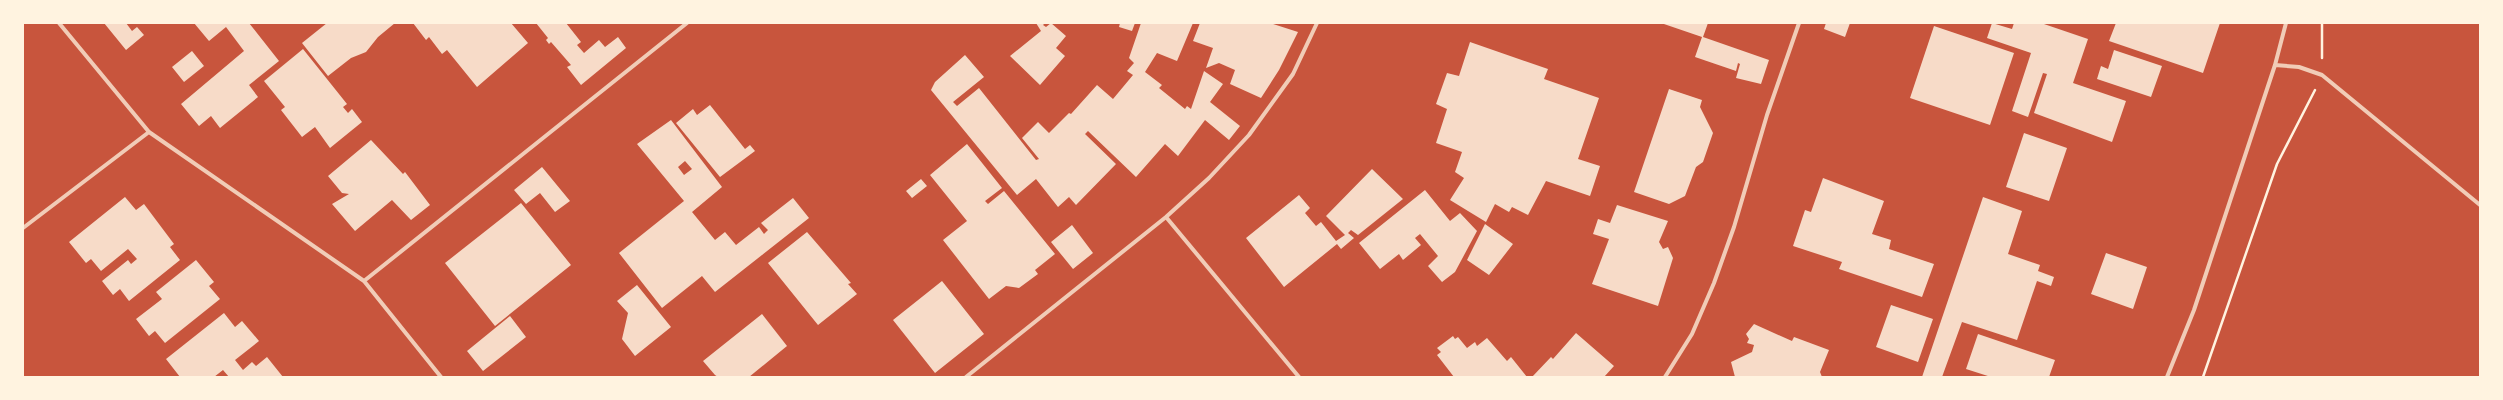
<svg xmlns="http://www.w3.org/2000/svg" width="2503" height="400" font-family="Manrope,sans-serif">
  <rect width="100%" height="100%" fill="#c8553d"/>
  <path fill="#f7dbc8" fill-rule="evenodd" d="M104 23H126L132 31 137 27 144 35 126 50Z
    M194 23H249L279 61 249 85 258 97 220 128 211 116 199 126 181 104 244 51 226 27 209 41Z
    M327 23H395L378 37 366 52 351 58 328 76 302 43Z
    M413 23H511L528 43 477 87 447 50 442 54 429 37 426 40Z
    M536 23H566L581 42 577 45 584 53 599 40 605 47 618 37 626 48 581 85 567 67 571 65 551 42 549 44 546 40 548 38Z
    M1036 23H1045L1043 25 1046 27 1051 23 1066 36 1056 48 1065 56 1040 85 1010 56 1041 31Z
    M1120 23H1135L1132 31 1119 27Z
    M1141 23H1193L1177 61 1157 53 1145 72 1162 85 1159 88 1185 109 1187 106 1191 109 1204 71 1223 84 1210 102 1240 126 1229 140 1205 120 1178 156 1165 144 1136 177 1088 131 1085 134 1116 164 1076 205 1069 197 1058 207 1036 179 1017 195 931 90 935 82 965 55 984 77 953 102 957 106 979 88 1036 160 1039 159 1022 138 1038 122 1049 133 1069 113 1071 114 1097 85 1113 99 1133 75 1127 71 1134 63 1129 58Z
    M1200 23H1270L1298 32 1279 70 1261 98 1230 84 1235 70 1219 63 1206 68 1213 48 1193 41Z
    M1661 23H1708L1703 37 1769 60 1761 84 1736 78 1740 64 1738 63 1736 71 1695 57 1702 37Z
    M1826 23H1850L1845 37 1824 29Z
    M1992 23 2012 29 2014 23H2041L2088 39 2073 83 2126 101 2112 142 2034 113 2047 74 2043 73 2028 117 2012 111 2031 53 1987 38Z
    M2116 23H2220L2203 73 2109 41Z
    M1934 26 2014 53 1990 125 1910 98Z
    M1470 42 1548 69 1544 79 1599 98 1578 159 1600 166 1590 196 1546 181 1528 215 1512 207 1509 212 1495 204 1486 222 1450 200 1464 178 1455 172 1462 152 1436 143 1447 109 1436 104 1447 73 1459 76Z
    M303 49 347 104 343 107 348 113 352 109 362 122 330 148 315 127 302 137 281 110 285 107 264 81Z
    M2114 50 2162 66 2151 97 2097 79 2101 66 2108 69Z
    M192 51 204 66 184 82 172 67Z
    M1669 89 1702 100 1700 107 1713 133 1703 162 1696 167 1685 196 1669 204 1634 192Z
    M710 105 745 149 750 145 755 151 720 177 676 123 693 109 697 115Z
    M671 120 722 187 692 212 715 240 725 232 736 245 759 227 764 234 768 230 761 223 793 198 809 218 715 292 702 276 662 308 619 253 684 201 637 144ZM685 161 692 169 684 175 678 167Z
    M2024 133 2067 148 2049 201 2006 187Z
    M371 140 403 174 405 172 430 205 411 220 392 200 355 231 332 204 349 194 342 193 328 176Z
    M967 144 1002 188 985 201 988 204 1004 191 1055 254 1035 270 1038 274 1019 288 1006 286 989 299 943 240 967 221 930 175Z
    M542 167 570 201 555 212 540 193 526 204 514 190Z
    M1372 169 1403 199 1358 235 1351 230 1348 233 1354 238 1341 249 1337 244 1284 287 1246 238 1299 195 1310 208 1305 213 1316 226 1321 222 1336 241 1345 235 1326 216Z
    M1823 178 1884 201 1872 234 1891 240 1889 249 1934 264 1922 297 1839 269 1842 262 1793 246 1805 210 1811 212Z
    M921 179 927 186 912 198 906 191Z
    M1425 190 1450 221 1460 213 1477 231 1455 272 1442 282 1428 266 1438 256 1420 234 1415 238 1421 245 1403 260 1399 254 1380 269 1359 243Z
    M125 197 136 210 144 204 174 244 170 247 180 260 129 301 120 289 113 295 102 281 128 260 131 264 137 259 128 249 101 271 91 259 86 263 69 242Z
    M1983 197 2022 211 2008 254 2040 265 2038 271 2054 277 2051 286 2037 281 2017 340 1962 322 1942 377H1922Z
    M521 203 571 265 495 326 445 263Z
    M1617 205 1668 221 1659 242 1663 249 1668 247 1673 258 1658 306 1592 284 1609 239 1593 234 1598 219 1610 223Z
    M1485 224 1513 244 1489 275 1467 260Z
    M1072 225 1093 253 1073 269 1051 242Z
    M807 232 851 283 848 284 857 294 818 325 768 263Z
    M2106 253 2147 267 2133 309 2091 294Z
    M196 260 214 282 209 286 220 299 165 343 155 331 149 336 136 319 162 299 156 292Z
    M942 281 984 334 935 373 893 320Z
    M637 285 671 327 635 356 622 339 628 313 617 301Z
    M1891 305 1933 319 1918 362 1876 347Z
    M224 313 235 327 242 321 259 341 235 360 243 370 252 362 256 366 267 357 283 377H229L223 370 214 377H180L166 359Z
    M762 314 787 346 749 377H718L715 375 703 361Z
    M510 316 526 337 483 371 467 351Z
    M1754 324 1792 341 1794 337 1829 350 1820 372 1822 377H1735L1731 362 1752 352 1754 345 1747 343 1749 339 1746 334Z
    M1576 333 1614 366 1604 377H1532L1551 357 1553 359Z
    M1978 334 2055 360 2049 377H1991L1966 369Z
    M1453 336 1455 339 1458 337 1467 348 1475 342 1477 346 1487 338 1507 361 1511 357 1527 377H1454L1437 355 1441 352 1437 348Z"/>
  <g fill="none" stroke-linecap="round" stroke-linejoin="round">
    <path stroke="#fff3e0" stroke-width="2.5" d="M2322 58V23
      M2203 377 2277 164 2315 90"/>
    <path stroke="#f1ccb7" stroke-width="4" d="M59 23 149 132 364 281 441 377
      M2275 65 2299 67 2322 75 2480 205
      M1166 217 1299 377
      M23 228 149 132
      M364 281 687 23
      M966 377 1166 217 1209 178 1249 135 1293 74 1317 23
      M1665 377 1692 334 1714 283 1734 227 1767 115 1799 23
      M2167 377 2194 310 2275 65 2286 23"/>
  </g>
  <rect width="2503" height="400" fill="none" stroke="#fff3e0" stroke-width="48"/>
</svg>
